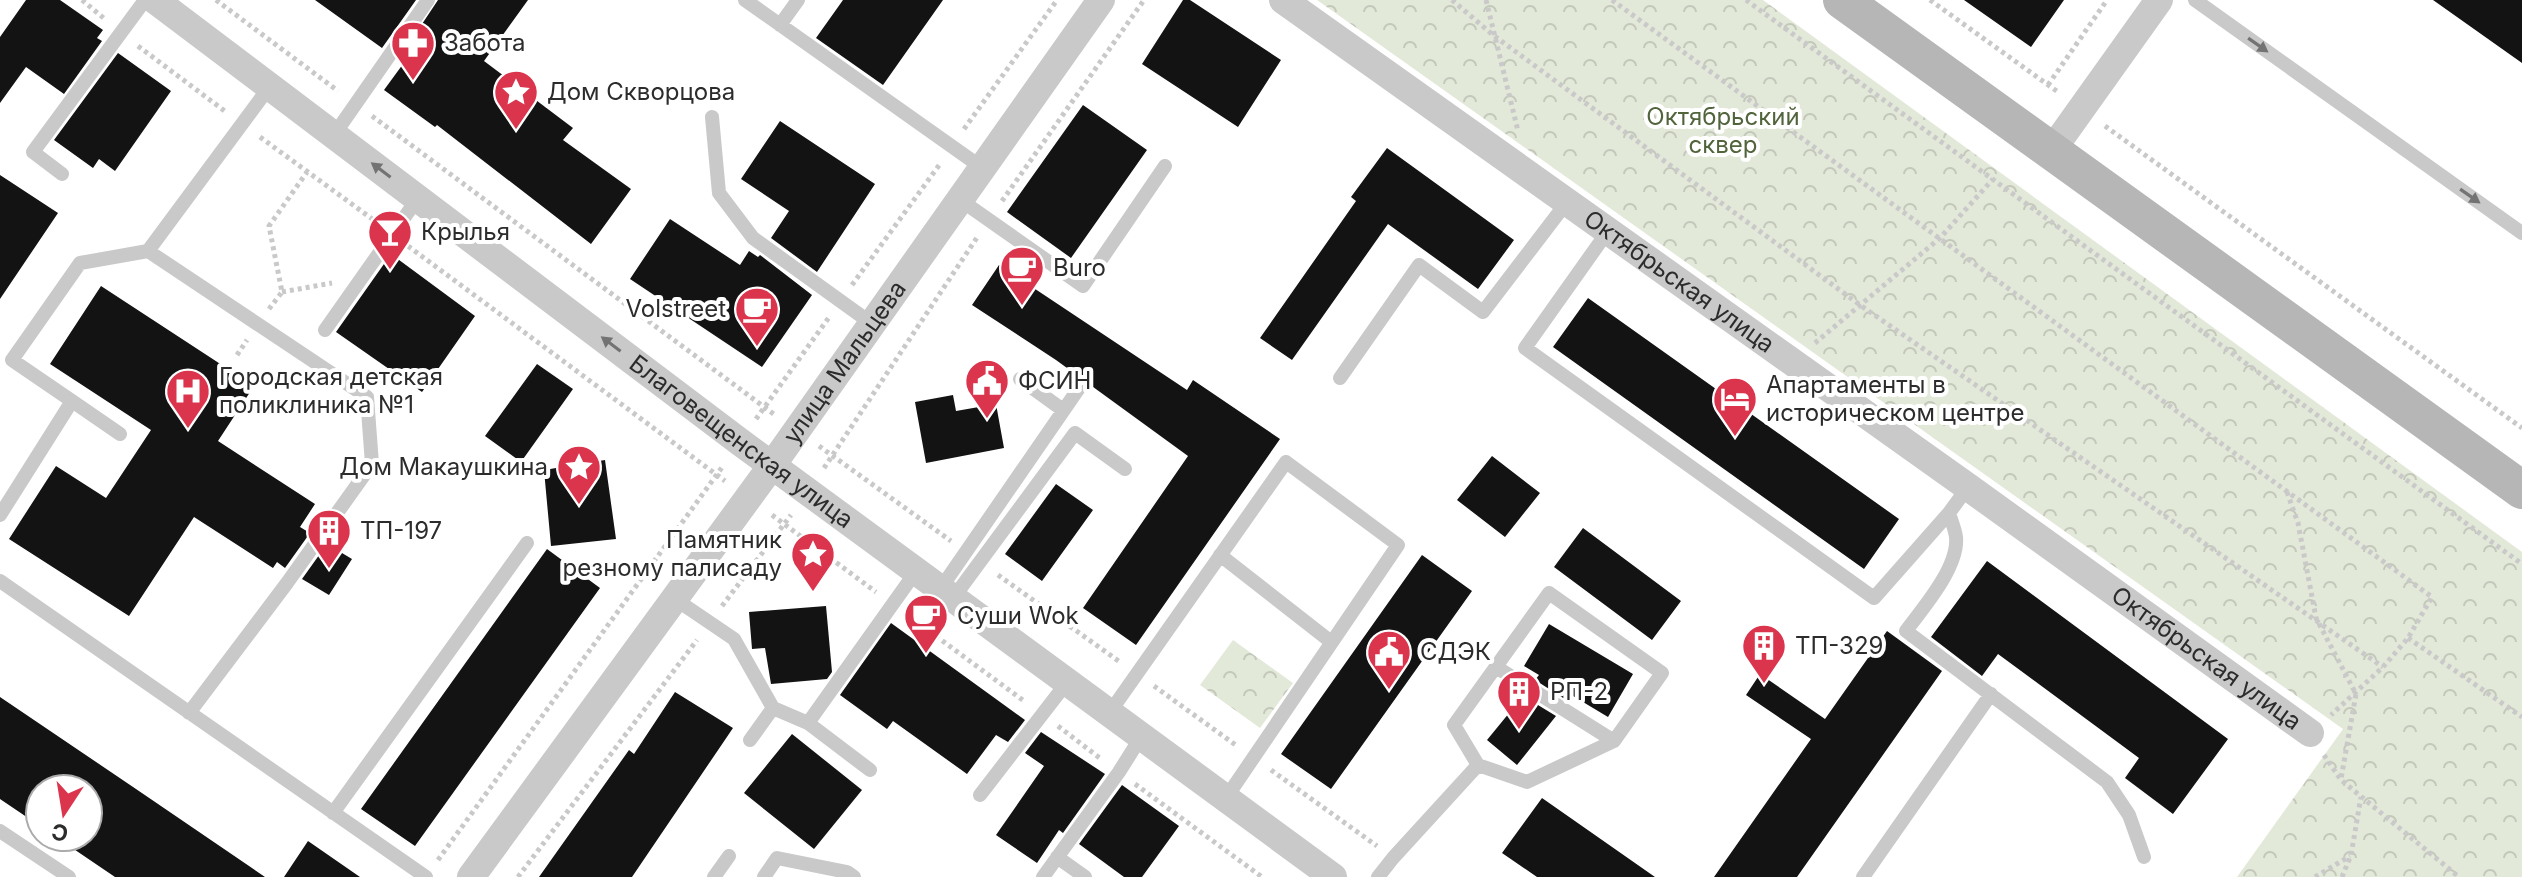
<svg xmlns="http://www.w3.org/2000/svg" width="2522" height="877" font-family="Inter,sans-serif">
  <defs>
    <pattern id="forest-crowns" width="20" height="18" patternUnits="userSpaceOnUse" patternTransform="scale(2)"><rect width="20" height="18" fill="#e3e9d9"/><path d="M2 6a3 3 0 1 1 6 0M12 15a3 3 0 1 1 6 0" fill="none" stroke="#c3c8ba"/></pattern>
  </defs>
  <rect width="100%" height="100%" fill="#fff"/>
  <path fill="url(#forest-crowns)" d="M1317 0H1763L2522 552V877H2237L2343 729Z
    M1233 640 1293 683 1260 728 1200 685Z"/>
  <path fill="#131313" d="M26 0H60L103 30 97 38 102 41 64 94 26 67 0 103V37Z
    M315 0H416L382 48Z
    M438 0H528L484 61 573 128 563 140 631 189 591 244 437 125 435 127 384 90 403 64 398 60Z
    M843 0H943L883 85 816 38Z
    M1183 0H1190L1281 60 1238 127 1142 64Z
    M1964 0H2064L2031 47Z
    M2433 0H2522V63Z
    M118 53 171 91 115 171 99 159 93 168 54 140Z
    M1083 105 1147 150 1071 258 1007 212Z
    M780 121 875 184 817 272 771 238 789 211 741 179Z
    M1387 148 1514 240 1478 289 1388 224 1292 360 1260 338 1356 201 1351 197Z
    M0 175 58 213 0 299Z
    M670 219 740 265 749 251 758 257 760 255 812 295 762 367 630 279Z
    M391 254 475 316 422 392 336 332Z
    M999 265 1187 390 1193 380 1280 439 1136 645 1083 608 1188 456 1056 360 972 305Z
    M101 286 254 386 218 441 315 504 300 527 310 533 285 568 277 562 273 568 194 517 129 616 9 539 56 466 106 498 151 430 50 364Z
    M1588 298 1899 519 1864 569 1553 347Z
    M537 364 573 389 521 462 485 436Z
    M953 395 956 411 996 404 1004 448 926 463 915 402Z
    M1492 456 1540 493 1505 537 1457 500Z
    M605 460 616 539 551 546 544 470Z
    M1056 484 1093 510 1042 581 1005 554Z
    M1583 528 1681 601 1652 640 1554 567Z
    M327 544 352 559 329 595 302 579Z
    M547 549 600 588 415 846 361 809Z
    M1422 555 1472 591 1331 789 1281 754Z
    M1987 561 2228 739 2173 814 2125 778 2139 758 1998 654 1982 676 1931 637Z
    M826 606 832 672 827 679 771 684 765 648 752 649 749 612Z
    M891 623 1025 720 1008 742 996 735 967 774 893 721 887 729 840 695Z
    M1549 624 1633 674 1608 717 1573 696 1568 701 1535 680 1539 675 1524 666Z
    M1887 631 1942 671 1797 877H1714L1811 739 1746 695 1760 674 1825 719Z
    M675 692 733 728 632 877H539L629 750 634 754Z
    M1523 696 1556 716 1517 765 1487 740Z
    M0 697 136 789 265 877H115L56 837H88V789H40V826L0 799Z
    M1041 732 1105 774 1063 833 1059 830 1037 863 996 835 1044 766 1025 753Z
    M792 734 862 790 814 849 744 793Z
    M1122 785 1179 826 1142 877H1124L1079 844Z
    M1542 798 1655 877H1537L1502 853Z
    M308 841 360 877H284Z"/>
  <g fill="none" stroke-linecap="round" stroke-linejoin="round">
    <path stroke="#c9c9c9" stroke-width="5" stroke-dasharray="4 4" stroke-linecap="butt" d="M82 0 106 20
      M216 0 338 91
      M1452 0 1493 35 1860 305 2383 667
      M1486 0 1518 131
      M1612 0 2432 597 2408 638 2383 667 2331 715
      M1746 0 2522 564
      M1930 0 2058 92
      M138 46 226 112
      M2048 85 2107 0
      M372 116 775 415
      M2105 126 2522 428
      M964 129 1057 0
      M260 137 375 221
      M1002 201 1144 0
      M408 246 725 481
      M852 285 940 164
      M282 292 332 283
      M269 309 282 292 269 226 307 172
      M1815 343 1940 238 1993 179
      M237 355 247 340
      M756 419 830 316
      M819 446 951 541
      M824 468 978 236
      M2287 492 2298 523 2316 618 2356 694 2341 779
      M772 515 876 592
      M998 575 1120 662
      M722 606 791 515
      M910 617 1024 701
      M2408 638 2522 717
      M1154 686 1237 746
      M1058 726 1101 759
      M2324 755 2341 780 2459 877
      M1271 770 1377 846
      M1135 784 1262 877
      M438 860 723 466
      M518 877 697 640
      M2315 877 2350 856
      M2342 877 2351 855 2361 797"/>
    <path stroke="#c9c9c9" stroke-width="14" d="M745 0 981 167
      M2195 0 2522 233
      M780 25 798 0
      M712 117 719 193 753 238 871 323
      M334 135 428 0
      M62 174 33 152 145 0
      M959 199 1083 286 1165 166
      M1608 231 1525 348 1874 598 1949 513 1968 487
      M148 251 367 397 372 464 287 583 189 713
      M325 330 418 198
      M1340 378 1419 265 1483 312 1567 202
      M1020 379 1063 410
      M72 401 12 360 80 263 148 251 270 86
      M1949 513C1951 520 1955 529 1956 537 1959 567 1923 608 1906 631L2107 782 2129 815 2144 857
      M0 515 72 401 120 434
      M1220 555 1330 641
      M0 581 426 877
      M941 588 1079 388
      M1549 593 1662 673 1614 741 1527 782 1478 765 1454 725Z
      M954 597 1075 433 1125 469
      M675 599 734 639 773 708 750 740
      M1496 667 1614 741
      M773 708 808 723
      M1110 712 1286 462 1398 545 1226 798
      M870 770 808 723 917 570
      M980 795 1068 681
      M333 813 527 543
      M0 831 69 877
      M1057 857 1085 877
      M714 877 729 856
      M764 877 777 858 847 872 854 877
      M1043 877 1119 772 1141 737
      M1378 877 1393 858 1478 765
      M1863 877 1991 694"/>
    <g stroke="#c9c9c9" stroke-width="28">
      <path id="s1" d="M155 0 740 442 1333 877"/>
      <path id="s2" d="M1283 0 1968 487 2310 733"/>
      <path d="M2052 150 2159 0"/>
      <path id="s3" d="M471 877 773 464 1101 0"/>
    </g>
    <path stroke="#b6b6b6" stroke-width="38" d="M1842 0 2522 490"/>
  </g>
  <defs><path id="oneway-solid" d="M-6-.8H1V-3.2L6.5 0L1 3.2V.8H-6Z" transform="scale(2)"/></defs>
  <g fill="#737373">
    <use href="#oneway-solid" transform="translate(2258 45) rotate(35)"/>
    <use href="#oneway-solid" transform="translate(381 170) rotate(-143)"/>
    <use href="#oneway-solid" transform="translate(2470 196) rotate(35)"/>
    <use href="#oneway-solid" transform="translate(611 344) rotate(-143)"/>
  </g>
  <defs>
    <g id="pharmacy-pin" transform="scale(2.3)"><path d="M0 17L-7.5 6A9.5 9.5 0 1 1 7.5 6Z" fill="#db354e" stroke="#fff"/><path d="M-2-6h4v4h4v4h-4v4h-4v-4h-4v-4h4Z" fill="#fff"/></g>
    <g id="sight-pin" transform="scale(2.3)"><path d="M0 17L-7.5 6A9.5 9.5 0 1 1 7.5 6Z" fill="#db354e" stroke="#fff"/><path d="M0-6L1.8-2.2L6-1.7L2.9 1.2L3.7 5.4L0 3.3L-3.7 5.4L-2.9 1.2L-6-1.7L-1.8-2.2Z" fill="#fff"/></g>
    <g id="bar-pin" transform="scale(2.3)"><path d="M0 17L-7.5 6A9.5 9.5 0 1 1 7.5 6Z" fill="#db354e" stroke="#fff"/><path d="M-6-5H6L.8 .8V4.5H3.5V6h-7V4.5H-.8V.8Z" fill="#fff"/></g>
    <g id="cafe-pin" transform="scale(2.3)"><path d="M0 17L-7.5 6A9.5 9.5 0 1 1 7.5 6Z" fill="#db354e" stroke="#fff"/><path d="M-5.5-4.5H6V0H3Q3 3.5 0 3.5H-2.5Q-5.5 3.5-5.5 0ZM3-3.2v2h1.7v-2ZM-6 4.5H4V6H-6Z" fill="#fff"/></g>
    <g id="civic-pin" transform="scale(2.3)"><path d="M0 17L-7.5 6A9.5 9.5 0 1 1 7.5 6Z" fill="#db354e" stroke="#fff"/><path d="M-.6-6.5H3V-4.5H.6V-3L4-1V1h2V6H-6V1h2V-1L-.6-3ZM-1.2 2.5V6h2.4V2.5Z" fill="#fff"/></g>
    <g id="hospital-pin" transform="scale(2.3)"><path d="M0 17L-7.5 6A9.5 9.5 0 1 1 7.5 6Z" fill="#db354e" stroke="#fff"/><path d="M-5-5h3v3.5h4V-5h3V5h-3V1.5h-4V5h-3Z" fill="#fff"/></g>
    <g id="hotel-pin" transform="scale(2.3)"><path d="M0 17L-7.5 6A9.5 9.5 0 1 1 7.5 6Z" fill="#db354e" stroke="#fff"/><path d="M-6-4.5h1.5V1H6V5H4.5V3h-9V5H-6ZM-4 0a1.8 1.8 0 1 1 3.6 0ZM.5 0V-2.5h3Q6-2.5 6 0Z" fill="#fff"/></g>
    <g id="building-pin" transform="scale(2.3)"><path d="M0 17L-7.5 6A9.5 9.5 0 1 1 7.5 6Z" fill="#db354e" stroke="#fff"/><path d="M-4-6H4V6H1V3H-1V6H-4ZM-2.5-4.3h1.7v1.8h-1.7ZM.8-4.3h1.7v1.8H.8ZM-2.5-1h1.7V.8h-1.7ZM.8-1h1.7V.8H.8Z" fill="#fff"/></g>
  </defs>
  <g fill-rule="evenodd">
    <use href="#pharmacy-pin" x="413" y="43"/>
    <use href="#sight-pin" x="516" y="92"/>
    <use href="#bar-pin" x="390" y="232"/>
    <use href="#cafe-pin" x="1022" y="268"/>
    <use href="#cafe-pin" x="757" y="309"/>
    <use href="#civic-pin" x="987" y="381"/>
    <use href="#hospital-pin" x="188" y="391"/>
    <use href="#hotel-pin" x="1735" y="399"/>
    <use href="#sight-pin" x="579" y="467"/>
    <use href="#building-pin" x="329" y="531"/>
    <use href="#sight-pin" x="813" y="554"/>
    <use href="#cafe-pin" x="926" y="616"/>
    <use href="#building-pin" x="1764" y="646"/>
    <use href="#civic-pin" x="1389" y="652"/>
    <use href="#building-pin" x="1519" y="692"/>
  </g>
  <g text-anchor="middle" stroke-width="8" stroke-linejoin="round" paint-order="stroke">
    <g font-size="24" fill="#2c2c2c" stroke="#fff" text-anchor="start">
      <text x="444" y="51">Забота</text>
      <text x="547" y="100">Дом Скворцова</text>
      <text x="421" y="240">Крылья</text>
      <text x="1053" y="276">Buro</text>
      <text x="726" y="317" text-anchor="end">Volstreet</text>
      <text x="219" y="385">Городская детская<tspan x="219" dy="28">поликлиника №1</tspan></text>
      <text x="1018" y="389">ФСИН</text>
      <text x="1766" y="393">Апартаменты в<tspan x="1766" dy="28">историческом центре</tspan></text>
      <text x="548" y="475" text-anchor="end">Дом Макаушкина</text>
      <text x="360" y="539">ТП-197</text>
      <text x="782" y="548" text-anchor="end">Памятник<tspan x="782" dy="28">резному палисаду</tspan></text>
      <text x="957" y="624">Суши Wok</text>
      <text x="1795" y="654">ТП-329</text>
      <text x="1420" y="660">СДЭК</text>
      <text x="1550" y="700">РП-2</text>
    </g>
    <g font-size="24" fill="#52643c" stroke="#fff">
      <text x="1723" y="125">Октябрьский<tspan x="1723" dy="28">сквер</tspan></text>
    </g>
    <g font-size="24" fill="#2c2c2c" stroke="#fff">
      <text dy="8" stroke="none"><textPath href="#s2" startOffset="486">Октябрьская улица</textPath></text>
      <text dy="8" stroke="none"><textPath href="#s3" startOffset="636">улица Мальцева</textPath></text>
      <text dy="8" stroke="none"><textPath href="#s1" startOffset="734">Благовещенская улица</textPath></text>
      <text dy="8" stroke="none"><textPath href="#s2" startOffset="1134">Октябрьская улица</textPath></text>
    </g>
  </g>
  <g transform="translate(64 813) rotate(192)"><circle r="38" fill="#ffffff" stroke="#ababab" stroke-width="2"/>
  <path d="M0-6L14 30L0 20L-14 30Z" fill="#db354e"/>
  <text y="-12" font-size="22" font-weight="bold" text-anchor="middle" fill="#2c2c2c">С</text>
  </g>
</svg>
